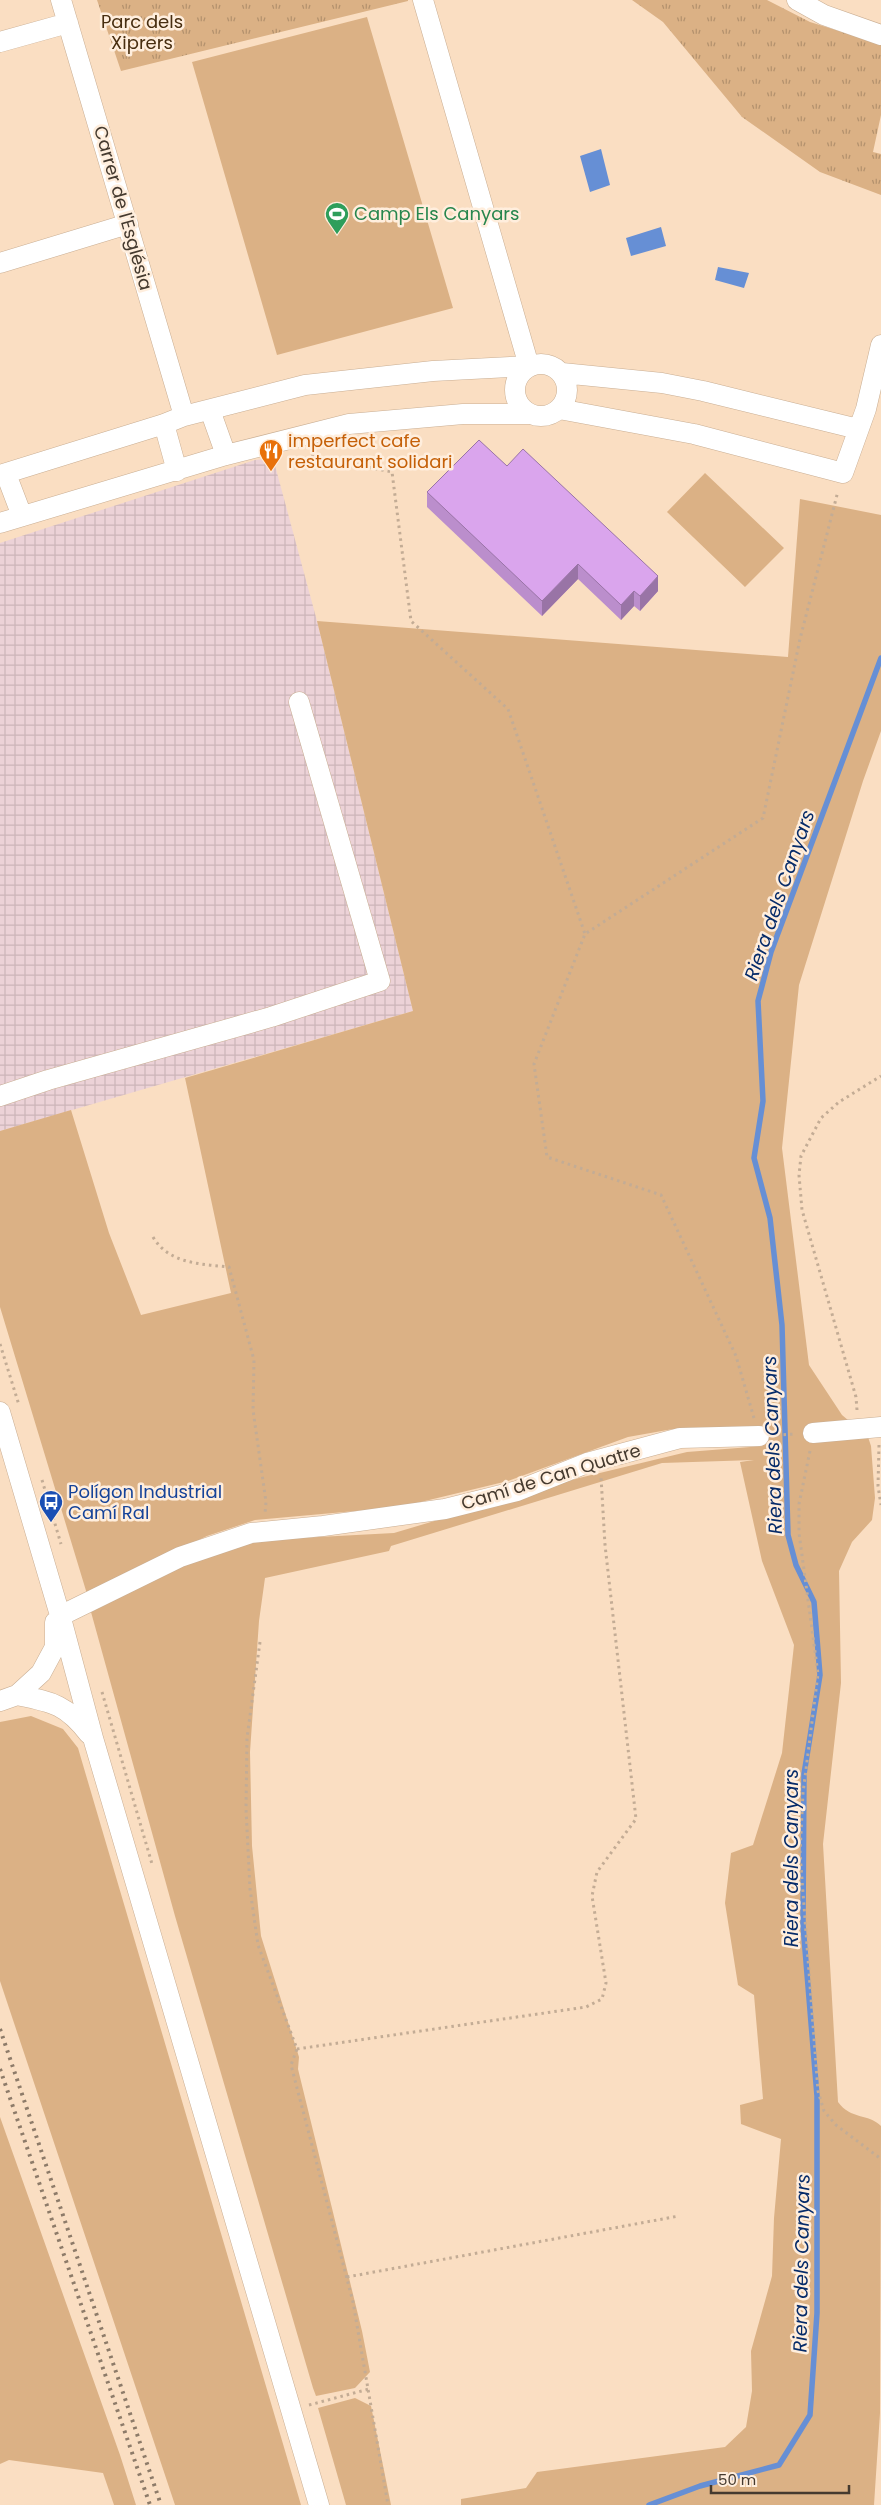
<svg xmlns="http://www.w3.org/2000/svg" width="881" height="2505" font-family="Poppins,sans-serif">
  <defs>
    <pattern id="industrial-grid" width="8" height="8" patternUnits="userSpaceOnUse" patternTransform="scale(1.25)"><rect width="8" height="8" fill="#ecd2d7"/><path d="M0 4h8M4 0v8" fill="none" stroke="#ccb5b9"/></pattern>
    <pattern id="park-tufts" width="24" height="20" patternUnits="userSpaceOnUse" patternTransform="scale(1.25)"><rect width="24" height="20" fill="#dbb185"/><path d="M3 7l-1-3M5 7V3M7 7l1-3M15 17l-1-3M17 17v-4M19 17l1-3" fill="none" stroke="#b3916d"/></pattern>
  </defs>
  <rect width="100%" height="100%" fill="#fadec2"/>
  <path fill="url(#industrial-grid)" d="M273 458 317 621 413 1011 0 1131V543L255 460Z"/>
  <path fill="#dbb185" d="M367 17 453 308 277 355 192 62Z
    M705 473 784 548 745 587 667 512Z
    M800 499 881 515V731L863 781 799 985 782 1148 809 1365 842 1415 868 1437 871 1446 875 1498 872 1520 852 1542 839 1571 841 1683 823 1844 838 2102C851 2120 868 2113 881 2126L880 2413 874 2505H461V2499L526 2488 537 2472 725 2447 746 2427 752 2391 751 2351 772 2276 774 2218 781 2139 741 2124 740 2105 763 2099 754 1995 738 1985 725 1903 731 1853 753 1845 782 1753 794 1645 762 1561 740 1462 754 1460 662 1463 391 1546 389 1551 265 1578 259 1621 250 1752 252 1846 261 1936 299 2057 298 2069 362 2331 370 2372 355 2388 316 2396 313 2388 175 1916 91 1612 195 1557 262 1540 394 1533 579 1478 687 1452 763 1446V1427L673 1429 628 1437 508 1481 400 1507 255 1520 207 1536 87 1594 0 1307V1131L71 1110 109 1233 141 1315 231 1293 185 1078 413 1011 317 621 788 657Z
    M31 1716 63 1729 78 1748 301 2505H175L0 1981V1722Z
    M0 2117 120 2455 136 2505H114L103 2473 9 2460 0 2464Z
    M355 2398 371 2406 391 2505H346L318 2408Z"/>
  <path fill="url(#park-tufts)" d="M97 0H408V1L121 71Z
    M632 0H767L810 22 881 44V115L873 152 881 154V195L820 172 742 117 663 22Z"/>
  <path fill="#668fd5" d="M601 149 610 185 590 192 580 156Z
    M661 227 666 246 631 256 626 238Z
    M718 267 749 273 744 288 715 280Z"/>
  <g fill="none" stroke-linecap="round" stroke-linejoin="round">
    <path stroke="#668fd5" stroke-width="5.5" d="M649 2505 700 2486 779 2465 810 2415 817 2313V2096L803 1925 804 1774 820 1675 814 1602 796 1565 788 1535 782 1325 770 1218 754 1158 763 1101 758 1001 771 952 881 658"/>
    <g stroke="#c9ae93" stroke-width="21">
      <path id="minor" d="M61 0 184 416
        M423 0 529 366
        M797 0 824 15 881 35
        M0 42 68 23
        M0 263 128 224
        M515 390a26 26 0 1 1 52 0a26 26 0 1 1-52 0Z
        M562 373 662 383 703 391 858 429
        M559 409 694 434 843 473 866 409 881 345
        M210 410 226 455
        M164 424 177 471
        M6 474 22 516
        M0 475 164 424 184 416 305 385 433 371 529 366
        M0 523 226 455 349 424 463 414H529
        M0 1096 48 1080 271 1017 380 981 299 702
        M0 1412 62 1622 93 1738 319 2505
        M813 1433 881 1427
        M60 1616 180 1557 251 1533 323 1526 445 1509 517 1491 587 1463 680 1438 759 1436
        M17 1695C52 1702 66 1704 89 1734
        M0 1701 17 1695 41 1673 55 1647V1622"/>
    </g>
    <path stroke="#c3ac95" stroke-width="3" stroke-dasharray="2.5 4" stroke-linecap="butt" d="M311 456 392 472 411 621 508 709 585 934
      M153 1237C169 1264 201 1264 229 1267L254 1360 253 1410 266 1502 265 1514
      M0 1344 19 1405
      M857 1410 856 1397 802 1210 799 1175 801 1156 821 1118 839 1102 881 1076
      M754 1418 736 1356 661 1195 547 1157 534 1064 585 934 763 818 800 639 838 491
      M777 1435 796 1434
      M879 1445 878 1486 881 1505
      M810 1451 799 1504V1533L818 1674 803 1793 800 1853 818 2091 824 2111 836 2125 881 2159
      M42 1480 61 1544
      M260 1642 247 1738 246 1809 250 1889 258 1945 297 2049 291 2065 353 2302 388 2505
      M102 1692 152 1864
      M297 2049 586 2007 602 1999 606 1983 592 1896 597 1872 636 1819 605 1545 601 1477
      M347 2277 679 2216
      M309 2405 369 2389"/>
    <use href="#minor" stroke="#fff" stroke-width="20"/>
    <path stroke="#8d7b69" stroke-width="4" stroke-dasharray="2.5 5" stroke-linecap="butt" d="M0 2029 161 2505
      M0 2069 150 2505"/>
  </g>
  <path fill="#bb8ecc" d="M507 466 658 591 640 611 634 606 621 620 578 579 542 616 427 507V492Z"/>
  <path fill="#9974a6" d="M578 564V579L542 616V601Z
    M658 576V591L640 611V596Z
    M634 591V606L621 620V605Z"/>
  <path fill="#daa5ed" stroke="#9974a6" d="M479 440 507 466 523 449 658 576 640 596 634 591 621 605 578 564 542 601 427 492Z"/>
  <defs>
    <g id="stadium-pin" transform="scale(1.25)"><path d="M0 17L-7.5 6A9.5 9.5 0 1 1 7.5 6Z" fill="#2e9e5b" stroke="#fed"/><path d="M0-5a6.5 5 0 1 0 0 10a6.5 5 0 1 0 0-10ZM-3.5-1.8h7v3.6h-7Z" fill="#fff"/></g>
    <g id="restaurant-pin" transform="scale(1.25)"><path d="M0 17L-7.5 6A9.5 9.5 0 1 1 7.5 6Z" fill="#e8710a" stroke="#fed"/><path d="M-5-6h1v4h1v-4h1v4h1v-4h1v5L-1.5 .5V6h-2V.5L-5-1ZM5-6V6H3V1.5H1.5Q1.5-4 5-6Z" fill="#fff"/></g>
    <g id="bus-pin" transform="scale(1.25)"><path d="M0 17L-7.5 6A9.5 9.5 0 1 1 7.5 6Z" fill="#1a4fb4" stroke="#fed"/><path d="M-5-6H5V4H4V6H2V4H-2V6H-4V4H-5ZM-3.5-4V0h7V-4ZM-3.5 1.2v1.5H-2V1.2ZM2 1.2v1.5H3.5V1.2Z" fill="#fff"/></g>
  </defs>
  <g fill-rule="evenodd">
    <use href="#stadium-pin" x="337" y="214"/>
    <use href="#restaurant-pin" x="271" y="451"/>
    <use href="#bus-pin" x="51" y="1502"/>
  </g>
  <g text-anchor="middle" stroke-width="5" stroke-linejoin="round" paint-order="stroke">
    <g font-size="18" fill="#482e10" stroke="#fed">
      <text x="142" y="28">Parc dels<tspan x="142" dy="21">Xiprers</tspan></text>
    </g>
    <g font-size="18" fill="#453a2f" stroke="#fed">
      <text transform="translate(123 208) rotate(74)" y="6">Carrer de l'Església</text>
      <text transform="translate(551 1477) rotate(-17)" y="6">Camí de Can Quatre</text>
    </g>
    <g font-size="18" fill="#27864d" stroke="#fed" text-anchor="start">
      <text x="354" y="220">Camp Els Canyars</text>
    </g>
    <g font-size="18" fill="#c56008" stroke="#fed" text-anchor="start">
      <text x="288" y="447">imperfect cafe<tspan x="288" dy="21">restaurant solidari</tspan></text>
    </g>
    <g font-size="18" fill="#164399" stroke="#fed" text-anchor="start">
      <text x="68" y="1498">Polígon Industrial<tspan x="68" dy="21">Camí Ral</tspan></text>
    </g>
    <g font-size="19" font-style="italic" fill="#062b69" stroke="#fed">
      <text transform="translate(779 895) rotate(-71)" y="7">Riera dels Canyars</text>
      <text transform="translate(772 1445) rotate(-92)" y="7">Riera dels Canyars</text>
      <text transform="translate(791 1858) rotate(-90)" y="7">Riera dels Canyars</text>
      <text transform="translate(801 2263) rotate(-89)" y="7">Riera dels Canyars</text>
    </g>
  </g>
  <path d="M711 2485v8h138v-8" fill="none" stroke="#453a2f" stroke-width="2.5"/>
  <text x="718" y="2485" font-size="15" fill="#453a2f" stroke="#ffeedd" stroke-width="4" paint-order="stroke">50 m</text>
</svg>
